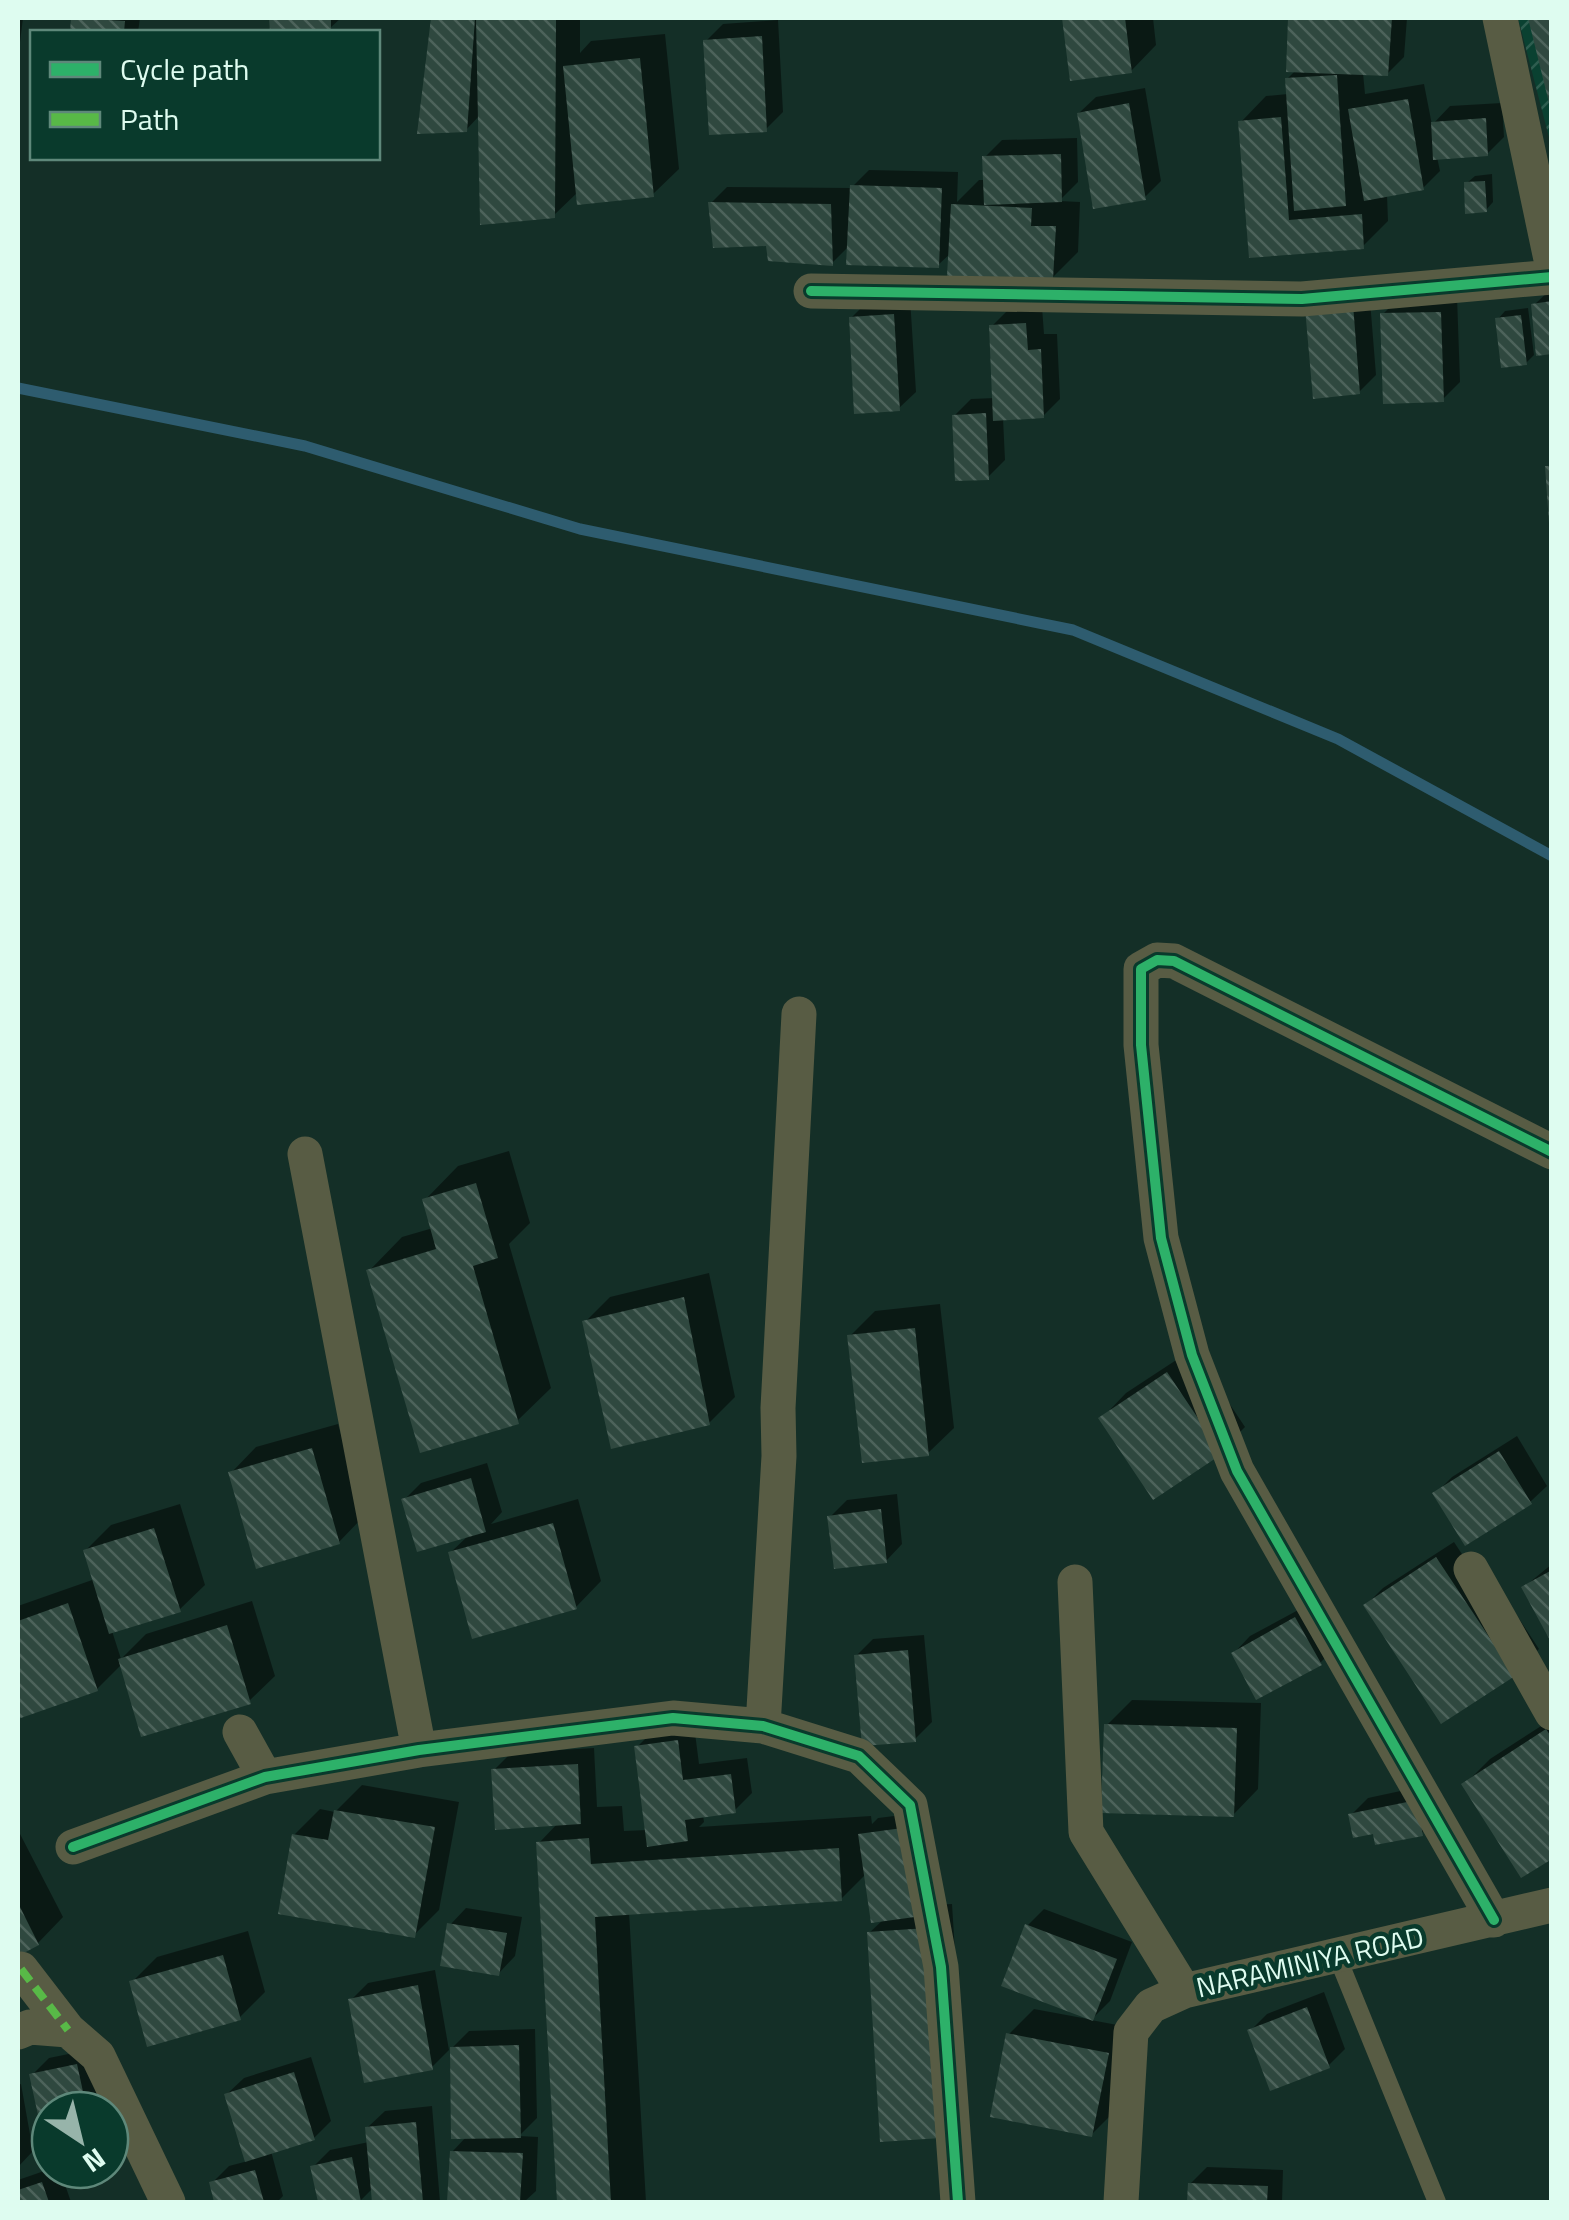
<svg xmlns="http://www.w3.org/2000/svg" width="1569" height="2220" font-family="'Titillium Web',sans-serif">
  <defs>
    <pattern id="industrial-furrows" width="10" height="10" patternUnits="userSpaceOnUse" patternTransform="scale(2.5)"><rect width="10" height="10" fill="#0a4131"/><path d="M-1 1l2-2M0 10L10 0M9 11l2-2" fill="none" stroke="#2d5d4f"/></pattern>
    <pattern id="building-back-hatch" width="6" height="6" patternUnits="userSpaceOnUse" patternTransform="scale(2.5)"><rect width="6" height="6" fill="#2f483f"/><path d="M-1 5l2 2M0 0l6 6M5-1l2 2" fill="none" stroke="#4d635b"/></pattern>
  </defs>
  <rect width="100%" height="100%" fill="#142f27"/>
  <path fill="url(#industrial-furrows)" d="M1518 18H1551V145Z"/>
  <path fill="#0007" d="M18 18H23L18 58Z
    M74 18H140L138 32H73Z
    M272 18H341L330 28 272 30Z
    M434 18H580V53L591 41 665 34 679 169 653 194 578 192 554 215 480 115 466 130 419 131Z
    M1065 18H1153L1156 45 1131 71 1072 78Z
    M1291 18H1407L1404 57 1387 74 1363 73 1365 94 1424 84 1432 125 1450 106 1502 103 1504 137 1487 154 1437 157 1440 171 1423 188 1387 195 1388 221 1363 246 1252 256 1241 122 1266 96 1288 94 1287 79 1296 70H1289Z
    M778 20 783 112 766 129 706 41 723 24Z
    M1145 88 1161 181 1144 198 1079 113 1096 97Z
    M1077 138 1078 182 1059 201 1080 202 1078 252 1052 278 951 253 938 265 850 245 832 263 769 243 711 203 727 187 851 188 869 170 958 172 957 202 979 180H986L985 157 1002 140Z
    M1492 174 1493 202 1486 210 1467 183 1475 176Z
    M1369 288 1376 375 1359 392 1308 309Z
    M1552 288V352L1534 305Z
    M1457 296 1460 382 1443 399 1383 314 1399 298Z
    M910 298 916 392 899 408 851 318 868 301Z
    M1042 307 1044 334H1057L1060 399 1043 416 1003 418 1005 460 988 477 954 416 971 399 995 398 992 326 1009 309Z
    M1528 308 1534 355 1526 363 1498 319 1505 311Z
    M509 1151 530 1223 509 1244 551 1388 517 1421 369 1271 402 1237 433 1228 425 1200 458 1166Z
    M709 1273 735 1397 709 1423 585 1322 610 1297Z
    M940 1304 954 1428 928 1453 850 1336 875 1311Z
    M1193 1349 1245 1427 1220 1452 1101 1419 1126 1393Z
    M338 1424 364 1516 339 1542 231 1473 256 1447Z
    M1517 1436 1547 1486 1530 1502 1435 1494 1452 1477Z
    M487 1463 502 1512 491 1524 578 1499 601 1581 576 1607 450 1553 470 1534 404 1500 421 1483Z
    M897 1494 902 1544 886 1561 830 1517 847 1500Z
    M180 1504 205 1585 179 1610 112 1631 121 1659 146 1634 252 1601 275 1676 249 1701 122 1664 97 1689 18 1716V1606L95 1579 86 1550 111 1525Z
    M1454 1542 1485 1589 1495 1582 1539 1649 1513 1674 1366 1605 1383 1588Z
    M1552 1564V1638L1524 1587Z
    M1313 1602 1337 1646 1320 1663 1234 1653 1250 1636Z
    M924 1635 932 1722 915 1739 856 1656 873 1639Z
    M1132 1700 1261 1703 1258 1789 1233 1815 1107 1725Z
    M1552 1719V1856L1465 1784 1490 1759Z
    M694 1725 699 1764 747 1758 752 1793 735 1810 703 1815 704 1822 699 1827 871 1816 872 1824 878 1818 927 1812 929 1905 952 1904 965 2110 869 1933 884 1919 866 1874 841 1899 629 1912 646 2202H560L539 1843 558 1823 494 1770 511 1753 594 1748 597 1807 622 1806 624 1831 647 1830 637 1747 654 1730Z
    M1433 1784 1439 1816 1422 1833 1375 1831 1351 1815 1368 1798Z
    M362 1785 459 1802 439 1910 414 1935 294 1835 320 1809 335 1812Z
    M19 1832 63 1917 38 1943 18 1953Z
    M466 1908 522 1917 515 1956 499 1973 450 1925Z
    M1044 1909 1132 1942 1110 2001 1091 2020 1133 2028 1117 2109 1091 2135 1009 2034 1034 2009 1088 2019 1089 2017 1027 1926Z
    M248 1931 265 1992 239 2018 132 1982 157 1957Z
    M435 1970 449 2050 432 2067 351 2000 368 1983Z
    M1324 1992 1345 2049 1328 2066 1250 2031 1267 2014Z
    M535 2029 537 2118 519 2136 538 2137 536 2191 524 2202H450L452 2152 467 2136 452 2048 469 2031Z
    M93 2049 103 2094 87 2110H50V2119L32 2075 49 2058Z
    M311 2057 331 2121 314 2138 271 2151 283 2196 277 2202H217L212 2183 229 2166 248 2161 227 2094 244 2078Z
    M21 2084 33 2151 18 2167V2085Z
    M432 2106 440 2202H372H375L373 2188 359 2202H320L313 2167 330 2150 369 2142 368 2127 385 2111Z
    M1207 2167 1283 2170 1282 2202H1190V2184Z
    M50 2169 60 2170 71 2202H18V2180Z"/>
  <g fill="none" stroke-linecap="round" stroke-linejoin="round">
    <path stroke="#2e5c6f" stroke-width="11" d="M18 388 305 446 580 529 1073 630 1338 739 1552 856"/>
  </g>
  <path fill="url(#building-back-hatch)" d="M71 18 125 21 124 32H70Z
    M269 18H331V31L270 32Z
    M431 18H475L467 132 417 134Z
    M476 18H556L555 218 480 225Z
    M1062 18H1125L1132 73 1070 81Z
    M1288 18H1392L1388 76 1286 72Z
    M1528 18H1552V107H1550Z
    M762 36 767 132 709 135 703 40Z
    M640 58 654 197 577 205 563 66Z
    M1337 75 1346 206 1294 211 1285 78Z
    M1408 99 1424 190 1364 201 1348 109Z
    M1129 103 1146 200 1093 209 1077 113Z
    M1281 117 1289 220 1362 214 1364 249 1249 258 1238 121Z
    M1486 118 1488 156 1433 160 1431 122Z
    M1061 154 1062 202 984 205 982 156Z
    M1485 181 1487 212 1465 214 1464 182Z
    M850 185 942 188 939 268 846 265Z
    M708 202 831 204 833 266 768 261 766 246 713 248Z
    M951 204 1032 208 1031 226H1056L1053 280 947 276Z
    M1552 301V354L1536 356 1531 304Z
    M1353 304 1360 394 1313 399 1305 308Z
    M1441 312 1444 402 1383 404 1380 313Z
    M894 314 900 411 854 414 849 317Z
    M1521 315 1527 365 1501 368 1495 318Z
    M1026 323 1028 350 1041 349 1044 418 993 421 989 325Z
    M986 413 989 480 955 481 952 415Z
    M1545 466H1552V523H1549Z
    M476 1183 498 1258 473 1266 519 1424 420 1453 366 1270 436 1249 422 1199Z
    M684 1297 710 1425 611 1449 582 1321Z
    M915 1328 929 1456 862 1463 847 1335Z
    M1167 1372 1222 1454 1153 1500 1098 1418Z
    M312 1448 340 1544 256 1569 228 1472Z
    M1499 1451 1532 1504 1465 1546 1432 1493Z
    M471 1478 486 1532 417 1552 401 1499Z
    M881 1509 887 1563 834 1569 827 1516Z
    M553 1523 577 1609 472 1639 448 1552Z
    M154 1528 181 1612 109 1634 83 1550Z
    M1436 1557 1515 1676 1441 1724 1363 1605Z
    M1552 1570V1644L1521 1587Z
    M68 1603 98 1691 18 1719V1621Z
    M1295 1617 1322 1665 1256 1700 1231 1653Z
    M227 1625 251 1704 141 1737 118 1659Z
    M908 1650 916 1742 862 1746 854 1655Z
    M1104 1724 1237 1728 1234 1817 1101 1813Z
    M1546 1729 1552 1738V1859L1521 1878 1461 1784Z
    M678 1740 683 1780 731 1774 736 1813 685 1820 688 1841 647 1847 634 1746Z
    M578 1764 581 1824 495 1830 491 1769Z
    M1417 1800 1423 1836 1375 1845 1373 1834 1353 1838 1348 1814Z
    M334 1810 435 1827 415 1938 278 1914 292 1834 328 1840Z
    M910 1827 922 1916 871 1923 858 1834Z
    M589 1838 591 1864 839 1848 842 1901 595 1917 611 2202H557L536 1842Z
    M18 1903 39 1945 18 1956Z
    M447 1923 507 1933 499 1976 440 1966Z
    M1025 1924 1117 1959 1093 2021 1001 1986Z
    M928 1928 941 2138 880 2142 867 1932Z
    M223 1955 241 2020 147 2047 129 1981Z
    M418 1985 433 2070 364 2083 348 1999Z
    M1307 2007 1330 2068 1270 2091 1247 2030Z
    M1006 2033 1109 2053 1092 2137 990 2117Z
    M519 2045 521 2138 451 2139 450 2047Z
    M77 2064 87 2110H50V2122L40 2124 29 2074Z
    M294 2072 315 2140 245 2162 224 2094Z
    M416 2122 423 2202H372L365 2127Z
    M450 2151 523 2153 520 2202H447Z
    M352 2157 361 2202H318L310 2166Z
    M255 2170 264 2202H214L209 2182Z
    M42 2182 49 2202H18V2190Z
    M1188 2183 1268 2186 1267 2202H1187Z"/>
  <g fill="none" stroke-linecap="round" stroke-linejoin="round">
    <path stroke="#585c44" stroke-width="18" d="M1337 1956 1437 2202"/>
    <path stroke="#585c44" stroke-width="35" d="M1500 18 1552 264
      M811 291 1302 299 1552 277
      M305 1154 419 1750
      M1471 1569 1552 1713
      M1075 1582 1086 1832 1184 1991
      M763 1726 779 1456 778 1408 799 1014
      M240 1732 265 1777
      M73 1847 265 1777 419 1750 673 1718 763 1726 859 1756 910 1805 941 1967 958 2202
      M1494 1920 1237 1471 1192 1355 1161 1238 1141 1045V969L1157 960 1174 961 1552 1152
      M21 1969 68 2030
      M18 2032 30 2027 68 2030 98 2056 168 2202
      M1121 2202 1131 2032 1151 2006 1184 1991 1552 1905"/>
    <path stroke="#58b947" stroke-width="8" stroke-dasharray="15 8" stroke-linecap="butt" d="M21 1969 68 2030"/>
    <g stroke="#093a2c" stroke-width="16">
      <path id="cycleway" d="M811 291 1302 299 1552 277
        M73 1847 265 1777 419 1750 673 1718 763 1726 859 1756 910 1805 941 1967 958 2202
        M1494 1920 1237 1471 1192 1355 1161 1238 1141 1045V969L1157 960 1174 961 1552 1152"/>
    </g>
    <use href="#cycleway" stroke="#2db169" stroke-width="10"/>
  </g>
  <g text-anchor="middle" stroke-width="9" stroke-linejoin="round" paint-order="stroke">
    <g font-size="28" fill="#defcf0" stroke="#093a2c">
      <text transform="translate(1310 1962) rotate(-13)" y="10">NARAMINIYA ROAD</text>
    </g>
  </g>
  <rect width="1569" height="2220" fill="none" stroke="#defcf0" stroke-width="40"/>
  <rect x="30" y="30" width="350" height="130" fill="#093a2c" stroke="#5e887a" stroke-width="2.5"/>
  <rect x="50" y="62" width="50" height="15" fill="#2db169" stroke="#5e887a" stroke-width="2.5"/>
  <text x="120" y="80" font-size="30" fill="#defcf0">Cycle path</text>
  <rect x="50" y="112" width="50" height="15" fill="#58b947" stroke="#5e887a" stroke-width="2.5"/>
  <text x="120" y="130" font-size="30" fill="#defcf0">Path</text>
  <g transform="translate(80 2140) rotate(145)"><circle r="48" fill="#093a2c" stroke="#5e887a" stroke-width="2.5"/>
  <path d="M0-8L18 38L0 25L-18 38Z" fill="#97b4aa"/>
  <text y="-15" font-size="28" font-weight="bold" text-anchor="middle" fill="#defcf0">N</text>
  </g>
</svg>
